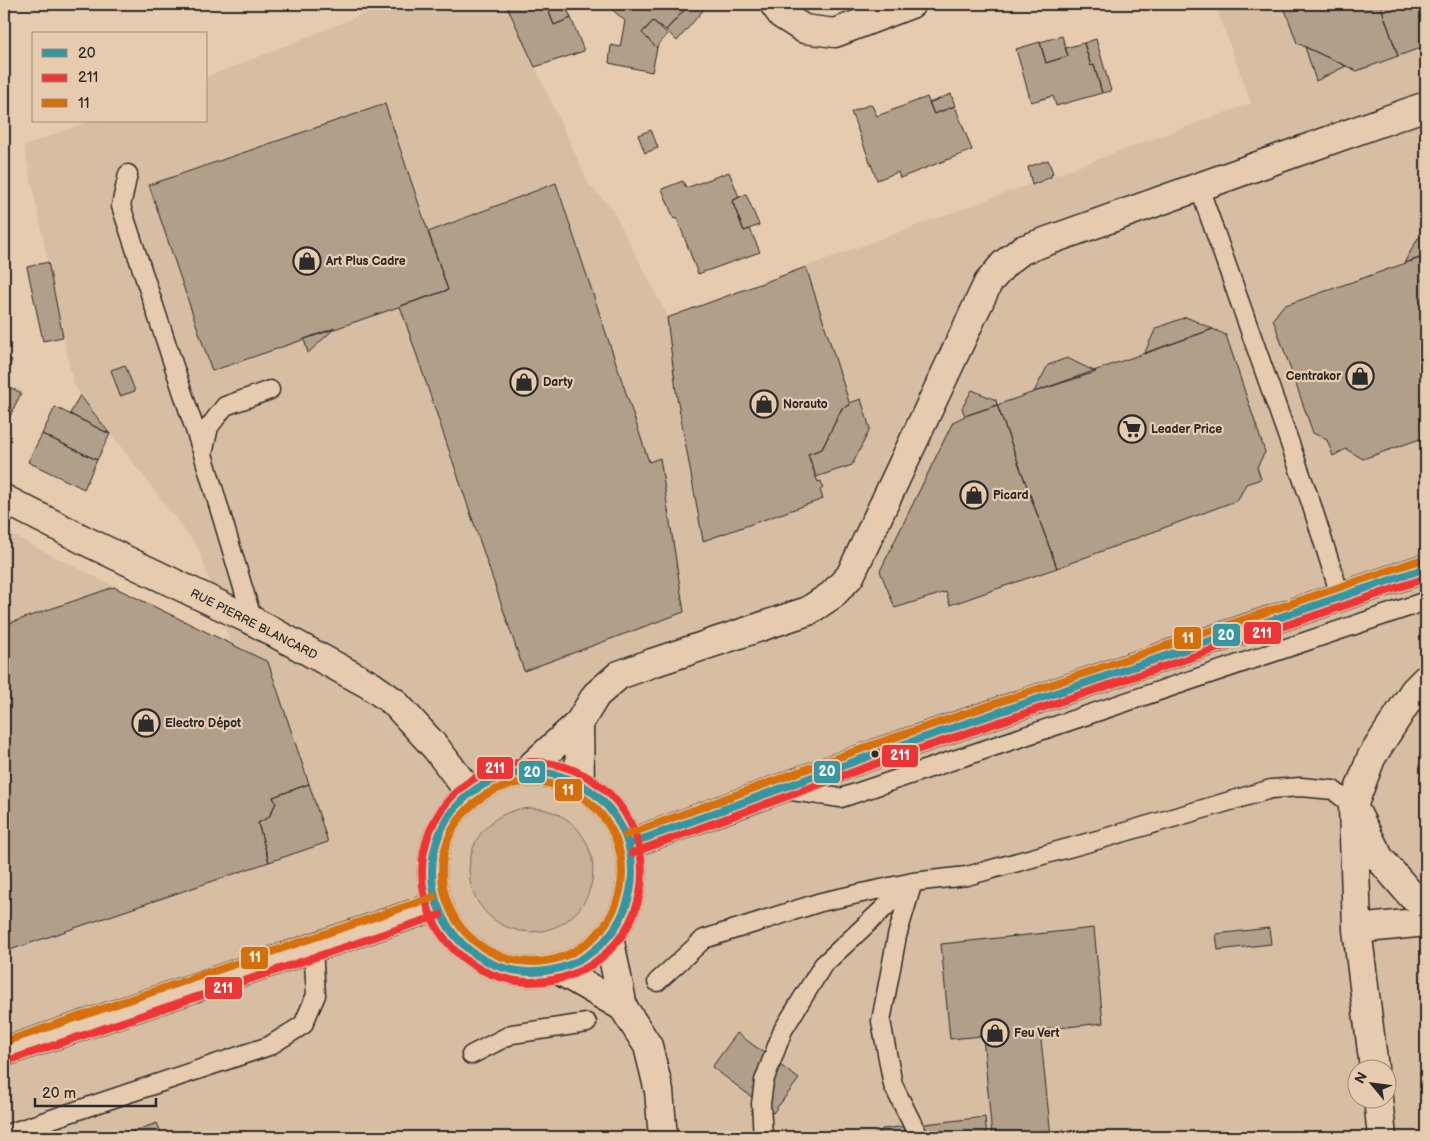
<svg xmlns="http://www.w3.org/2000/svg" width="1430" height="1141" font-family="'Balsamiq Sans',sans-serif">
  <rect width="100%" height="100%" fill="#e7cbae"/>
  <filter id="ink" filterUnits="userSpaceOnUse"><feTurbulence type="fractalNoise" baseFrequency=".02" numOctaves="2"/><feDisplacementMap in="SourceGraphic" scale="10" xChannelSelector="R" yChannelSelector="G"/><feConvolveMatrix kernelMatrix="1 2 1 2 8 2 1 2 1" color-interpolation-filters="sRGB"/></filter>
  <g filter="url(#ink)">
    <path fill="#d7bea3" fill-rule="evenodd" d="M388 4H506L590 186 612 209 668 317 1251 103 1215 4H1426V1137H4V531L231 645 198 548 73 384 24 146 89 121H206V77L260 56ZM1358 1068H1388V1098H1358Z"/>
    <path fill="#c8b099" stroke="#7a6e62" d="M469 870a62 62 0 1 1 124 0a62 62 0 1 1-124 0Z"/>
    <path fill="#b29f8a" stroke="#2b2b2b" d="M4 4H5L9 29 4 31Z
      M506 4H546L554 25 571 18 584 51 535 67Z
      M554 4H565L571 18 554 25 547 7Z
      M606 4H690L666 30 653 21 642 33 657 48 652 72 609 63 611 45 620 47 625 21Z
      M690 4H699L705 8 677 41 666 30Z
      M1283 4H1380L1398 56 1357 71 1346 66 1297 43Z
      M1380 4H1426V46L1398 56Z
      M653 21 668 34 658 45 657 48 642 33Z
      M1062 36 1068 56 1046 63 1040 42Z
      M1096 39 1111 91 1102 93 1094 65 1091 66 1084 43Z
      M1040 42 1046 63 1068 56 1065 48 1084 43 1091 66 1094 65 1102 93 1056 106 1053 96 1031 102 1016 49Z
      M1305 47 1346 66 1316 81Z
      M951 94 955 106 934 114 929 103Z
      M927 97 934 114 955 106 972 150 900 178 898 172 877 180 851 112 871 104 877 116Z
      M385 104 448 290 212 371 149 185Z
      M651 130 658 148 645 153 638 135Z
      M1048 160 1053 173 1051 175V177L1032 185 1028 167Z
      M729 172 739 197 732 201 744 231 750 229 760 252 698 274 677 218 674 219 662 189 683 181 686 188Z
      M556 183 649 462 660 458 684 612 524 671 400 306 448 290 428 232Z
      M746 194 759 225 744 231 732 201Z
      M1426 235V256L1404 263 1418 238Z
      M1426 256V437L1363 459 1346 449 1333 456 1327 440 1313 433 1273 319 1283 306Z
      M48 262 63 337 43 341 27 267Z
      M806 267 850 405 842 408 822 449 808 454 816 477 818 482 821 481 823 488 820 490 823 499 703 541 676 391 667 318Z
      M1186 317 1213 329 1144 354 1156 328Z
      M335 328 308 353 304 339Z
      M1213 329 1226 335 1265 452 1257 467 1261 479 1246 484 1238 500 1057 568 997 405Z
      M4 356 12 360 4 376Z
      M1067 358 1096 372 1034 392 1048 365Z
      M125 365 135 391 120 396 111 370Z
      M4 384 21 393 4 428Z
      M972 390 996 400 997 405 965 416 962 408Z
      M80 395 110 434 70 414Z
      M861 399 870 429 852 465 816 477 808 454 822 449 842 408 850 405 849 403Z
      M997 405 1057 568 950 605 946 592 895 608 880 571 953 422 965 416Z
      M55 407 110 434 97 460 42 434Z
      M42 434 97 460 84 489 28 462Z
      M114 587 268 662 309 784 273 797 276 803 269 817 258 823 269 862 4 952V625Z
      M309 784 328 842 269 862 258 823 269 817 276 803 273 797Z
      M1094 928 1103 1023 1040 1030 1051 1137H992L983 1036 950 1039 941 944Z
      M1269 928 1271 944 1218 950 1216 934Z
      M737 1033 799 1079 773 1113 712 1067Z
      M985 1117 987 1137H876L882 1129Z
      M157 1123 163 1137H116Z"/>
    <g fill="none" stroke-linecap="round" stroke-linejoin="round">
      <g stroke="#2b2b2b" stroke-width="21">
        <path id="lane" d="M128 174 121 206 203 454
          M1199 187 1311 503 1341 598
          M253 621 203 454 209 427 225 406 270 390
          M785 790 841 798 1426 601
          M913 882 897 936 881 1021 893 1085 919 1137
          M657 982 704 939 821 902 913 882 967 876 1108 837 1271 789 1301 787 1333 790 1353 806
          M471 1055 512 1034 587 1023
          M4 1135 269 1046 303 1025 316 995 313 948
          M763 1137 761 1104 764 1081 783 1030 823 965 912 882"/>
      </g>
      <g stroke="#2b2b2b" stroke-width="31">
        <path id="street" d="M774 4 782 15 804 29 835 33 911 4
          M4 499 88 542 253 621 370 685 394 702 436 748 470 793
          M579 723 580 784
          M525 772 579 723 596 695 619 675 652 663 808 611 832 595 850 576 988 283 1004 264 1022 250 1426 106
          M1357 814 1380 859 1412 896 1426 902
          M1357 929 1426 922
          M609 937 623 1007 648 1046 659 1091 663 1137
          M559 970 623 1007
          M1374 1068 1357 929 1353 806 1371 758 1414 691 1426 679
          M1378 1098 1382 1137"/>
      </g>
      <g stroke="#2b2b2b" stroke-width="31">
        <path id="secondary" d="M432 872a100 100 0 1 1 200 0a100 100 0 1 1-200 0Z
          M629 844 875 754 1426 568
          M4 1052 437 906"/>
      </g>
      <use href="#lane" stroke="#e7cbae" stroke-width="18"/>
      <use href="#street" stroke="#e7cbae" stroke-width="28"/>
      <use href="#secondary" stroke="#e7cbae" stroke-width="28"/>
      <g stroke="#e7cbae" stroke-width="11">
        <path id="bus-1" d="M432 872a100 100 0 1 1 200 0a100 100 0 1 1-200 0Z
          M629 844 875 754 1426 568"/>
      </g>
      <g stroke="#e7cbae" stroke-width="11">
        <path id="bus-2" d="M422 872a110 110 0 1 1 220 0a110 110 0 1 1-220 0Z
          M632 853 878 763 1426 578
          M7 1061 440 915"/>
      </g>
      <g stroke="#e7cbae" stroke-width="11">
        <path id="bus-3" d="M442 872a90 90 0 1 1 180 0a90 90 0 1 1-180 0Z
          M626 835 872 745 1423 559
          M4 1042 434 897"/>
      </g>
      <use href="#bus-1" stroke="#3696a1" stroke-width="8"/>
      <use href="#bus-2" stroke="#ee3536" stroke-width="8"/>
      <use href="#bus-3" stroke="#d56f09" stroke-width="8"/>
    </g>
  </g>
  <defs>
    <g id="shop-ring" transform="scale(1.4375)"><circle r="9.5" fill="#e7cbae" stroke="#2b2b2b" stroke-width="1.5"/><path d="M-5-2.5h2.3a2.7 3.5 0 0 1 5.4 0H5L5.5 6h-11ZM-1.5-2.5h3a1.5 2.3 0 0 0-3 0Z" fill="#2b2b2b"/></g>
    <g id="supermarket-ring" transform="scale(1.4375)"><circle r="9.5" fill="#e7cbae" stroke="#2b2b2b" stroke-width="1.5"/><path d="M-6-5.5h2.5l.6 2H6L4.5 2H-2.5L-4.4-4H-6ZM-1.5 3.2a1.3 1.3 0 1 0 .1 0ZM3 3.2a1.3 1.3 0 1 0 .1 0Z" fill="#2b2b2b"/></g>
  </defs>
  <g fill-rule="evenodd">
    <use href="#shop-ring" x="307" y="261"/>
    <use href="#shop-ring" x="1360" y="376"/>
    <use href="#shop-ring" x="524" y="382"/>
    <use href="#shop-ring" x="764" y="404"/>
    <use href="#supermarket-ring" x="1132" y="429"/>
    <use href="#shop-ring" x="974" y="495"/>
    <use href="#shop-ring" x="146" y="723"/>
    <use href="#shop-ring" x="995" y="1033"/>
  </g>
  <circle fill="#2b2b2b" stroke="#e7cbae" stroke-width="2" cx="875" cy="754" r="4.5"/>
  <g text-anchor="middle" stroke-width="4.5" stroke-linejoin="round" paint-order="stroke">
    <g font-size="12" font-weight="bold" fill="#2b2b2b" stroke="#e7cbae" text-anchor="start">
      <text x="326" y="265">Art Plus Cadre</text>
      <text x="1341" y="380" text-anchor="end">Centrakor</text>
      <text x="543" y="386">Darty</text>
      <text x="783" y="408">Norauto</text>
      <text x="1151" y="433">Leader Price</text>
      <text x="993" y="499">Picard</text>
      <text x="165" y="727">Electro Dépot</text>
      <text x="1014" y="1037">Feu Vert</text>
    </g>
    <g font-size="12" fill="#2b2b2b" stroke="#e7cbae">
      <text transform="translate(254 624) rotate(27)" y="4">RUE PIERRE BLANCARD</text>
    </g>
  </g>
  <g stroke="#e7cbae" stroke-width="2">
    <rect x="1243" y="621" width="39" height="24" rx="5" fill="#ee3536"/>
    <rect x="1212" y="623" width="29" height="24" rx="5" fill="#3696a1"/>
    <rect x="1173" y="626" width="29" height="24" rx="5" fill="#d56f09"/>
    <rect x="881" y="744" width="38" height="24" rx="5" fill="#ee3536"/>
    <rect x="476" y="756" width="38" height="24" rx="5" fill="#ee3536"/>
    <rect x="813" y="760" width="28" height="24" rx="5" fill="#3696a1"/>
    <rect x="518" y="760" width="28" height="24" rx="5" fill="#3696a1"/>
    <rect x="554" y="778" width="29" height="24" rx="5" fill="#d56f09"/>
    <rect x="240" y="946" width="29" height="24" rx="5" fill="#d56f09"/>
    <rect x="204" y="976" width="39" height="24" rx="5" fill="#ee3536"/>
  </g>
  <g font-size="14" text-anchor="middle" font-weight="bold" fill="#fff">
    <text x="1262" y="638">211</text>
    <text x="1226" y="640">20</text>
    <text x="1188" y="643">11</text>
    <text x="900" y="760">211</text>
    <text x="495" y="773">211</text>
    <text x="827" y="776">20</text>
    <text x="532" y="777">20</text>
    <text x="568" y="795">11</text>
    <text x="255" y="962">11</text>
    <text x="223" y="993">211</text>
  </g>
  <rect width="1430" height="1141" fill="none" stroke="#e7cbae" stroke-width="20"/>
  <rect x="10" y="10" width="1410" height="1121" fill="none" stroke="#2b2b2b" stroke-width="2" filter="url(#ink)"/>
  <rect x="32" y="32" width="175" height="90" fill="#e7cbae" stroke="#9c8b7a"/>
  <rect x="42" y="49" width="25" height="8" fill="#3696a1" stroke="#9c8b7a"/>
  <text x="78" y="58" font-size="15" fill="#2b2b2b">20</text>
  <rect x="42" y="74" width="25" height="8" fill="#ee3536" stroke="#9c8b7a"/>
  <text x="78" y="82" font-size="15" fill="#2b2b2b">211</text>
  <rect x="42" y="99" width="25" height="8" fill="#d56f09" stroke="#9c8b7a"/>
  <text x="78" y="108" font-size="15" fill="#2b2b2b">11</text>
  <g transform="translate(1372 1084) rotate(299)"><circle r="24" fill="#e7cbae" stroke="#9c8b7a"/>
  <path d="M0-4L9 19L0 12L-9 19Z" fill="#2b2b2b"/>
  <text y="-8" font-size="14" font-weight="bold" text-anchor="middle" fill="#2b2b2b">N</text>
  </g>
  <path d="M35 1098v8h121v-8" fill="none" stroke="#2b2b2b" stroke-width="2.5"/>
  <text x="42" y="1098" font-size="15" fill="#2b2b2b" stroke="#e7cbae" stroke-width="4" paint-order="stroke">20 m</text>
</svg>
